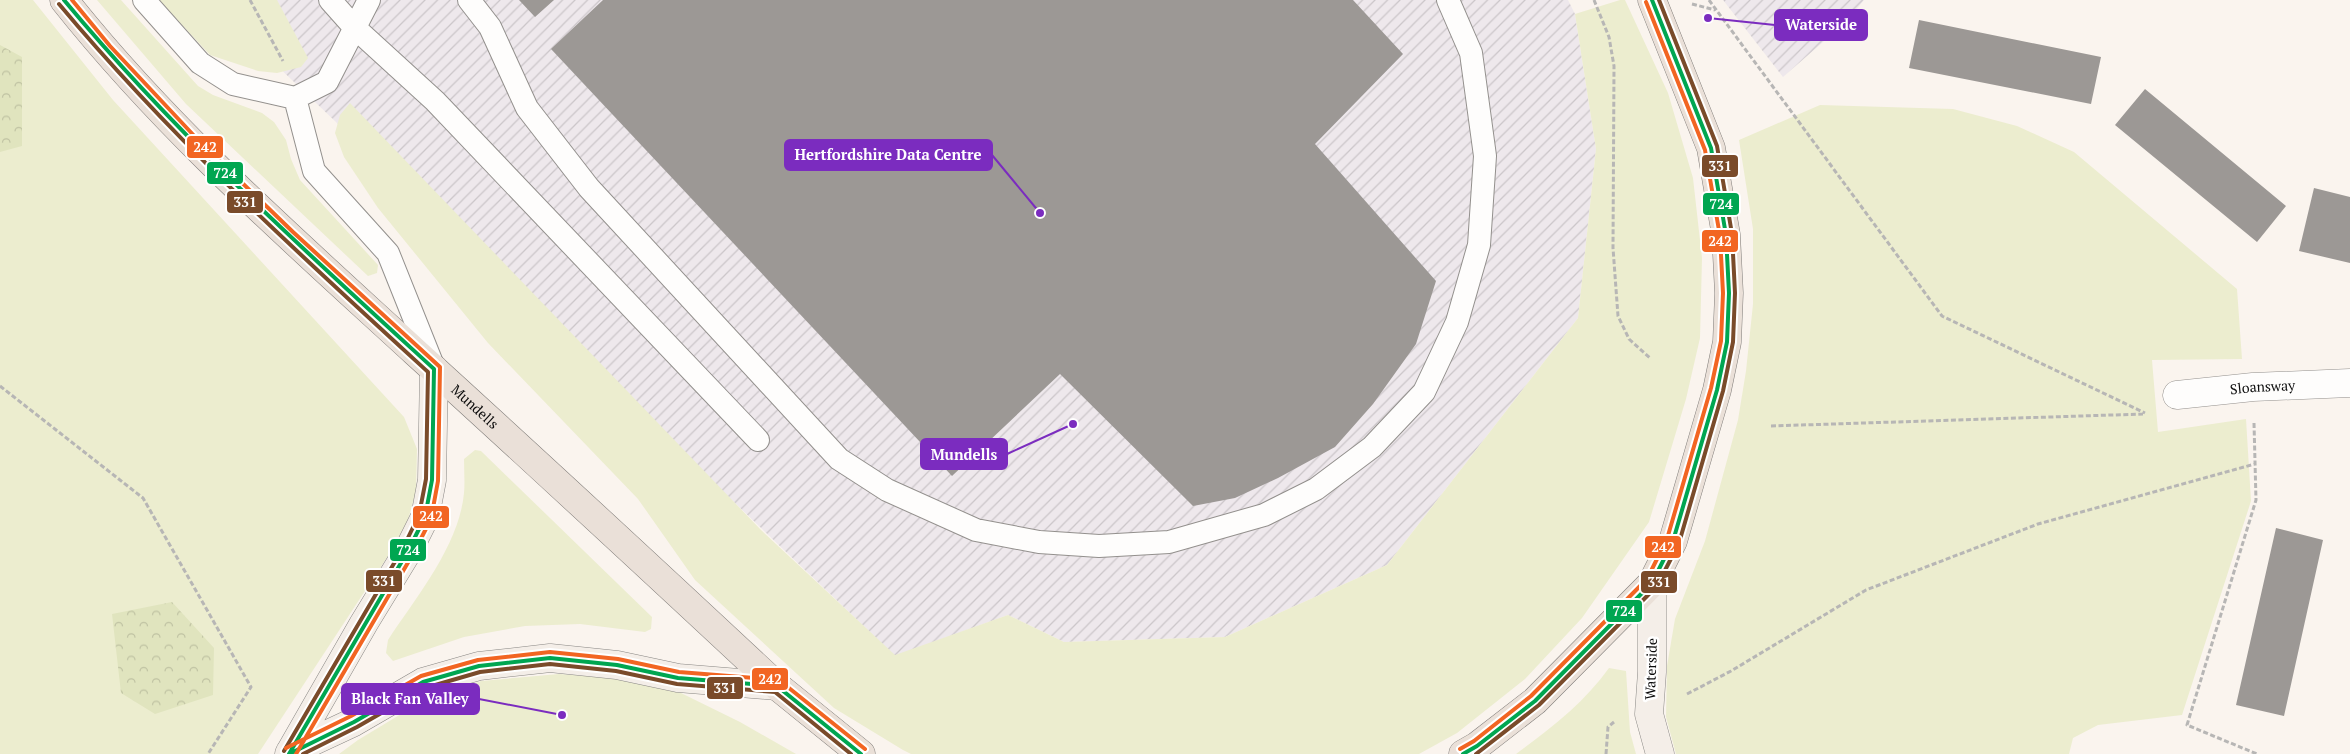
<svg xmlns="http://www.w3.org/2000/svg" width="2350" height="754" font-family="'PT Serif',serif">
  <defs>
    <pattern id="industrial-furrows" width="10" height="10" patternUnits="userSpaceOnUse" patternTransform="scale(1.25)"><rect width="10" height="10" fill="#eee8ec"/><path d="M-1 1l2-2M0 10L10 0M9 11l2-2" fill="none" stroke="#cbc6c9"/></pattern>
    <pattern id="forest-crowns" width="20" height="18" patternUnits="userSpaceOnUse" patternTransform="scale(1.25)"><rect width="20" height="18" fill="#e0e4be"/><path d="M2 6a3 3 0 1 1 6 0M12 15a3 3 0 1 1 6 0" fill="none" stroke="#bfc2a2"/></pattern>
  </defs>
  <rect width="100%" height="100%" fill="#faf4ee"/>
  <path fill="url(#industrial-furrows)" d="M230 0H1568L1575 14 1596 149 1578 318 1387 565 1225 637 1064 642 1008 615 895 656 248 38Z
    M1723 0H1864L1847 21 1783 77Z"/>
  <path fill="#ecedcf" d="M0 0H33L113 100 404 417 417 449 416 492 405 530 258 754H0Z
    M97 0H121L198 86 213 95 262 113 274 122 286 140 291 159 300 180 378 265 377 273 368 276 186 104Z
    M159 0H277L308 58 301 67 277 73 258 71 210 55Z
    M1620 0H1625L1668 93 1693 178 1702 258 1700 338 1686 399 1649 522 1582 618 1525 679 1457 733 1419 754H911L903 750 834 708 695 580 638 499 488 343 378 208 344 157 335 133 340 115 350 103 761 530 895 655 1008 615 1064 642 1225 637 1387 565 1578 318 1596 149 1575 14Z
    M1820 105 1953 109 2017 126 2074 152 2237 289 2242 359 2152 360 2158 432 2246 419 2251 501 2182 715 2098 725 2073 738 2069 754H1676L1666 717 1667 666 1675 619 1705 541 1738 420 1746 371 1753 304V229L1739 140Z
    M475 450 481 451 652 617 651 629 645 632 580 624 525 626 464 637 393 661 386 653 388 640C416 597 459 546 464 493 465 482 464 470 464 459Z
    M1609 668 1626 671 1630 732 1636 754H1516C1550 729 1584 703 1609 668Z
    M559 674 614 678 681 693 740 722 796 754H339L358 740 411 708 481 681Z"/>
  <path fill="url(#forest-crowns)" d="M0 45 22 57V146L0 152Z
    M172 602 214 648 213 695 155 714 121 693 112 614Z"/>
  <path fill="#9c9895" d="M519 0H554L535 17Z
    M603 0H1353L1403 54 1315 144 1436 281 1416 344 1373 404 1335 447 1278 478 1235 498 1193 506 1060 374 952 476 551 49Z
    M1919 20 2101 57 2091 104 1909 68Z
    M2145 89 2286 206 2257 242 2115 125Z
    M2314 188 2350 197V263L2299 251Z
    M2276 528 2323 540 2284 716 2236 705Z"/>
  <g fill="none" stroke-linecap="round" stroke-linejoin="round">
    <g stroke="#93908d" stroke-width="24">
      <path id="lane" d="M144 0 200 63 233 84 295 98 314 171 388 253 434 368
        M330 0 354 27 435 101 758 440
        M469 0 490 27 527 108 589 188 839 459 887 490 976 530 1039 542 1099 546 1169 542 1264 515 1316 489 1372 447 1424 392 1457 322 1479 245 1485 156 1471 53 1448 0
        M295 98 327 82 369 0"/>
    </g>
    <g stroke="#93908d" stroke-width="29">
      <g id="street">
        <path id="s1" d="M2177 395 2253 387 2350 383"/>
      </g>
    </g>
    <g stroke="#898784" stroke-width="29">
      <path id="secondary" d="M1652 583V672L1649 714 1660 754
        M290 752 354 722 423 682 479 666 550 658 617 665 678 678 777 686
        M289 754 364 623 408 551 425 517 432 480 434 369"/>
    </g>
    <g stroke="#807d7a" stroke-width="29">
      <g id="primary">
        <path id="s2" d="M64 0C167 130 293 240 415 352 536 462 657 574 777 686L861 754"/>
        <path d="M1463 754 1477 746 1535 701 1652 583 1673 541 1717 390 1727 342 1729 293 1726 235 1711 148 1652 0"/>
      </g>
    </g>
    <path stroke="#b7b6b5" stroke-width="3" stroke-dasharray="5 2.5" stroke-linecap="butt" d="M250 0 283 61
      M1594 0 1609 37 1614 66 1613 248 1618 316 1629 339 1651 359
      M1709 0 1942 316 2145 413
      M1692 4 1715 10
      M0 386 143 498 251 687 208 754
      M2254 423 2256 500 2187 725 2257 754
      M1771 426 2143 414
      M1687 694 1731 671 1866 590 2038 524 2255 464
      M1606 754 1608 727 1614 722"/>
    <use href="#lane" stroke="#fefdfc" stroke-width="22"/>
    <use href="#street" stroke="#fefdfc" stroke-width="28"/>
    <use href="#secondary" stroke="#f4eee8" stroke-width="28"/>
    <use href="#primary" stroke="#eae0d8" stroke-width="28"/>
    <g stroke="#fff" stroke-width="8">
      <path id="bus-1" d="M64 0C176 135 305 251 434 369L432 480 425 517 408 551 289 754
        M777 686 861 754
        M289 754 354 722 423 682 479 666 550 658 617 665 678 678 777 686
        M1463 754 1477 746 1535 701 1652 583 1673 541 1717 390 1727 342 1729 293 1726 235 1711 148 1652 0"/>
    </g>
    <g stroke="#fff" stroke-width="8">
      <path id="bus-2" d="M59 4C171 138 299 254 428 372L426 479 419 515 403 548 284 751
        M303 754 357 727 425 688 480 672 550 664 616 671 677 684 775 692 851 754
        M1476 754 1539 705 1657 586 1679 543 1723 391 1733 342 1735 293 1732 234 1717 146 1659 0"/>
    </g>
    <g stroke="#fff" stroke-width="8">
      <path id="bus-3" d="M72 0 110 46 199 141 293 232 440 367 438 481 431 519 413 554 296 754
        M286 748 351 716 421 676 478 660 550 652 618 659 679 672 779 680 865 749
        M1460 749 1474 741 1531 696 1647 579 1667 539 1711 388 1721 341 1723 293 1720 236 1705 150 1646 2"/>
    </g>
    <use href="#bus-1" stroke="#00a651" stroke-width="4"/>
    <use href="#bus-2" stroke="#7a4b2a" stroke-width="4"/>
    <use href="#bus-3" stroke="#f26522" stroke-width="4"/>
  </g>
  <g text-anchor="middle" stroke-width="5" stroke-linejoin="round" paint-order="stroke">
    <g font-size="14" fill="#0b0b0b" stroke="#fff">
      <text dy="5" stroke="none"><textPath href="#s1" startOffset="86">Sloansway</textPath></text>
      <text dy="5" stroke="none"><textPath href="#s2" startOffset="579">Mundells</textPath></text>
      <text transform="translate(1651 669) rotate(-88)" y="5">Waterside</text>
    </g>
  </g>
  <path fill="none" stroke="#7b2cbf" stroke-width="2" d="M1708 18L1775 25M1040 213L992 155M1073 424L1007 454M562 715L479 699"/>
  <g fill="#7b2cbf" stroke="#fff" stroke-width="2">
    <circle cx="1708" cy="18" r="5"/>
    <circle cx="1040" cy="213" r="5"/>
    <circle cx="1073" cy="424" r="5"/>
    <circle cx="562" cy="715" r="5"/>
  </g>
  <g fill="#7b2cbf" stroke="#7b2cbf" stroke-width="2">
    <rect x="1775" y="10" width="92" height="30" rx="5"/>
    <rect x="785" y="140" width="207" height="30" rx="5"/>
    <rect x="921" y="439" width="86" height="30" rx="5"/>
    <rect x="342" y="684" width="137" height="30" rx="5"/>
  </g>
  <g font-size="15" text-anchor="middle" font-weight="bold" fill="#fff">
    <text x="1821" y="30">Waterside</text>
    <text x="888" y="160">Hertfordshire Data Centre</text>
    <text x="964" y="460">Mundells</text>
    <text x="410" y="704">Black Fan Valley</text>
  </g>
  <g stroke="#fff" stroke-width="2">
    <rect x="186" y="135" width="38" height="24" rx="5" fill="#f26522"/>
    <rect x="1701" y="154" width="38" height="24" rx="5" fill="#7a4b2a"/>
    <rect x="206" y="161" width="38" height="24" rx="5" fill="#00a651"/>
    <rect x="226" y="190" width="38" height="24" rx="5" fill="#7a4b2a"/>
    <rect x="1702" y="192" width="38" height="24" rx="5" fill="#00a651"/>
    <rect x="1701" y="229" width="38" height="24" rx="5" fill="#f26522"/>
    <rect x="412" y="505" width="38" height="24" rx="5" fill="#f26522"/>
    <rect x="1644" y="535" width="38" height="24" rx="5" fill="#f26522"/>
    <rect x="389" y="538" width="38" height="24" rx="5" fill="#00a651"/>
    <rect x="365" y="569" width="38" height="24" rx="5" fill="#7a4b2a"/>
    <rect x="1640" y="570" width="38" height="24" rx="5" fill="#7a4b2a"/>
    <rect x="1605" y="599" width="38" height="24" rx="5" fill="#00a651"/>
    <rect x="751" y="667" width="38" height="24" rx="5" fill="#f26522"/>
    <rect x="706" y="676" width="38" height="24" rx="5" fill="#7a4b2a"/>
  </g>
  <g font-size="14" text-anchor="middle" font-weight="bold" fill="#fff">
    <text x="205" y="152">242</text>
    <text x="1720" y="171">331</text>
    <text x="225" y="178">724</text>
    <text x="245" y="207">331</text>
    <text x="1721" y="209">724</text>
    <text x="1720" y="246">242</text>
    <text x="431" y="521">242</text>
    <text x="1663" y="552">242</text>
    <text x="408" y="555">724</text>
    <text x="384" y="586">331</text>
    <text x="1659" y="587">331</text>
    <text x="1624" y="616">724</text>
    <text x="770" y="684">242</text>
    <text x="725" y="693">331</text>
  </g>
</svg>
